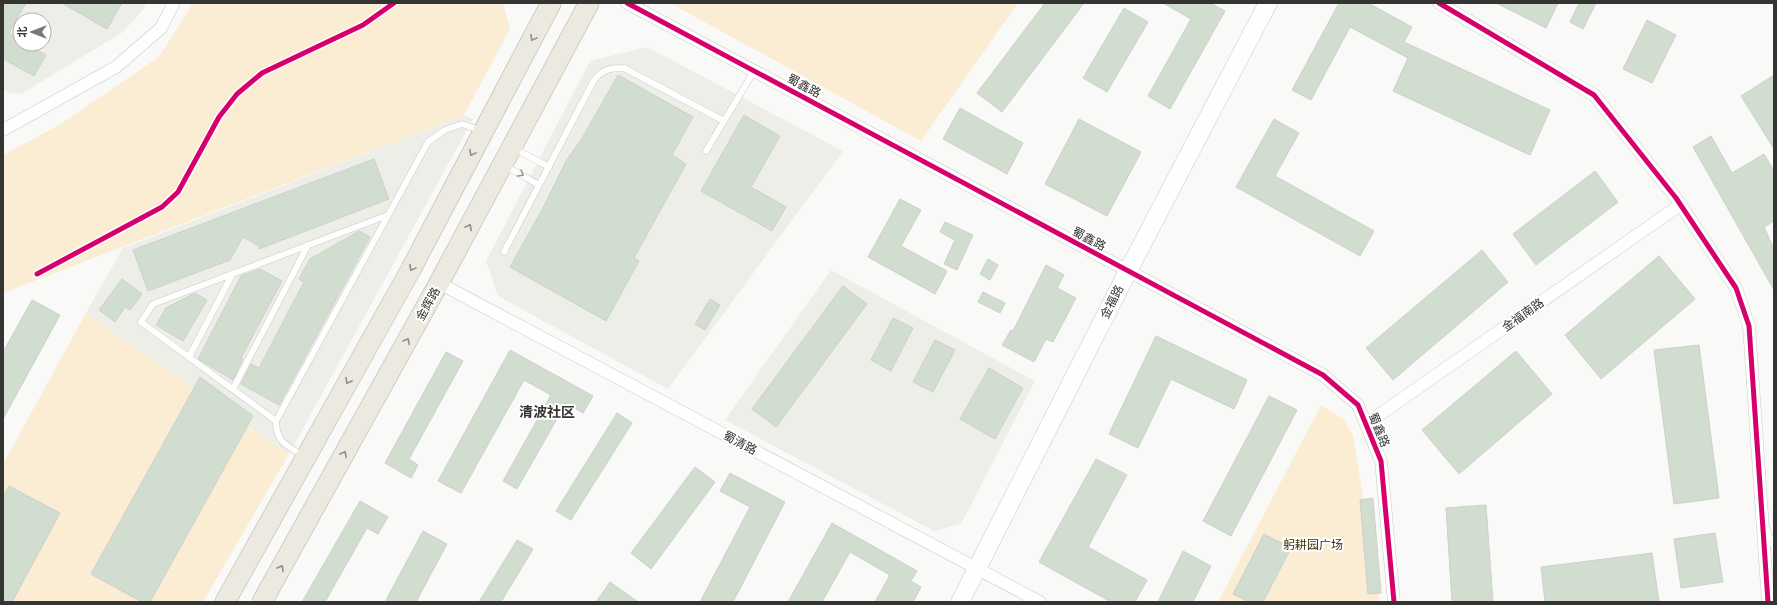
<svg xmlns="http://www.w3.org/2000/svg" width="1777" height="605" font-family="'Golos Text','Noto Sans SC',sans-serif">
  <rect width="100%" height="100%" fill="#f9faf8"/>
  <path fill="#eceee7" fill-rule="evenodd" d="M3 3H147L142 11 123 32 21 94 10 93 3 89ZM20 20H44V44H20Z
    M647 47 843 151 668 389 498 296 486 261 590 61Z
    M464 115 473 119 289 454 86 313 123 248Z
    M831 270 1035 381 961 524 934 531 725 420Z"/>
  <path fill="#fbecd4" d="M193 3H503L510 29 464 115 3 293V155L59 125 159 57Z
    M670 3H1018L921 141Z
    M86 313 289 454 203 602H3V464Z
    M1321 405 1343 419 1353 435 1380 602H1218Z"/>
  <path fill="#d1ddce" stroke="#cecfce" d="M3 3H26L9 33 20 40V44H27L46 55 34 76 3 59Z
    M62 3H122L107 29Z
    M1045 3H1084L1002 112 977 93Z
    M1163 3H1210L1225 11 1170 109 1148 96 1191 19Z
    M1339 3H1368L1412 27 1404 42 1550 110 1530 155 1393 91 1408 58 1350 27 1311 100 1292 90Z
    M1496 3H1558L1546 28Z
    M1579 3H1596L1583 29 1570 22Z
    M1124 8 1148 22 1107 92 1083 78Z
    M1647 20 1676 35 1652 83 1623 69Z
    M618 75 693 117 672 155 686 164 634 258 639 261 606 321 510 267 544 206 566 161 581 140Z
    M1774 75V149L1741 96Z
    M960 108 1023 143 1007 174 943 139Z
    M744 115 780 136 751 187 786 207 772 231 701 191Z
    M1079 119 1141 152 1107 216 1045 184Z
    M1274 119 1299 133 1275 176 1374 231 1360 256 1236 187Z
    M1711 136 1732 173 1764 154 1774 171V221L1764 227 1774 249V290L1693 147Z
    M374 159 389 199 259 249V246L243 237 230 260 148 291 133 250Z
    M1595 171 1618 202 1536 265 1513 234Z
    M900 199 921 210 901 246 947 271 935 294 868 257Z
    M945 222 973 235 957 270 944 264 955 240 940 232Z
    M359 231 370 237 279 405 241 384 251 364 259 368 304 282 299 279 310 259Z
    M1482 250 1508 282 1393 380 1366 348Z
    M1659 256 1695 299 1601 379 1565 335Z
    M988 259 998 265 990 280 980 274Z
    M1046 265 1064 275 1057 288 1076 298 1053 342 1046 339 1034 362 1002 345 1011 330 1013 331Z
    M260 269 282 281 241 358 243 359 233 380 198 359 241 276Z
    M122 279 142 294 130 310 125 307 115 322 99 310Z
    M843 286 867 304 776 427 752 409Z
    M983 292 1005 303 1000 313 978 302Z
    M195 293 207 300 183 341 156 325 166 308Z
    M710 299 720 305 705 330 695 324Z
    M32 300 60 315 3 419V352Z
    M893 318 913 328 891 371 871 360Z
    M1156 336 1247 380 1234 409 1171 379 1138 448 1109 434Z
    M935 340 955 350 933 392 913 382Z
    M1699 345 1719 498 1674 504 1654 350Z
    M510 350 593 396 583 413 566 403 517 489 503 481 551 395 524 380 461 493 438 481Z
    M1516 351 1552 394 1459 474 1422 430Z
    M446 352 463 361 409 459 418 465 411 478 385 463Z
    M989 368 1023 388 995 439 960 419Z
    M200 377 253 416 150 602H142L91 574Z
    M1269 396 1297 410 1231 536 1203 521Z
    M617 413 632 423 571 520 556 511Z
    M1096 459 1127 475 1088 547 1147 580 1135 602H1111L1039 562Z
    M695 467 715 482 651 569 631 553Z
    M730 473 785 502 733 602H700L750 507 720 491Z
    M9 486 60 513 12 602H3V497Z
    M1373 498 1381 593 1368 594 1360 500Z
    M360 501 388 517 378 534 367 528 325 602H302Z
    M1486 505 1493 602H1452L1446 508Z
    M832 523 917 571 911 581 921 587 913 602H875L890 575 850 552 822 602H788Z
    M423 531 447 544 416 602H385Z
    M1715 533 1723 582 1681 588 1674 539Z
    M1264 534 1291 548 1263 602H1249L1233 594Z
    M517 540 533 549 501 602H479Z
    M1183 551 1211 566 1193 602H1158Z
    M1652 553 1659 602H1545L1541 567Z
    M610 582 638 602H596Z"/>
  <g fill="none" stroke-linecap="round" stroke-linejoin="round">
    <g stroke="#c9c9c8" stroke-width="7">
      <path id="lane" d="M515 149 549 167
        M706 151 754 71
        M504 165 539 185
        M504 252 594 80C603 69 610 68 624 68L724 121
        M189 357 233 273
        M233 389 308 245
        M276 421 141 322 153 304 388 215
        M304 456C287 446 276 442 276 421L428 142 445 130 462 124 482 131
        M1767 530 1774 547"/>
    </g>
    <g stroke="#c9c9c8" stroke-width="13">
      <path id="street" d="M627 3 1323 375 1358 405 1381 461 1394 602
        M1439 3 1594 95 1676 198 1736 288 1749 326 1768 602
        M3 130 116 67 161 28 174 3
        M439 283 1040 602
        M1366 424 1680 205"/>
    </g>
    <g stroke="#c9c9c8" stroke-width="19">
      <path id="secondary" d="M960 602 1128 271 1268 3"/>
    </g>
    <g stroke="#b2b09f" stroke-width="21">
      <path id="primary" d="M225 602 411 269 551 3
        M262 602 439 283 589 3"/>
    </g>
    <use href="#lane" stroke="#fefefe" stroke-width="6"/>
    <use href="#street" stroke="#fefefe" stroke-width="12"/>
    <use href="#secondary" stroke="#fefefe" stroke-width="18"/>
    <use href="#primary" stroke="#ebe9e0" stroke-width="20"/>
    <g stroke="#fff" stroke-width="8">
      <path id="cycleway" d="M627 3 1323 375 1358 405 1381 461 1394 602
        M1439 3 1594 95 1676 198 1736 288 1749 326 1768 602
        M37 274 162 207 178 192 219 117 237 94 262 73 363 25 394 3"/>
    </g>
    <use href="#cycleway" stroke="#d6006c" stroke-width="5"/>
  </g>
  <defs><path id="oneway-chevron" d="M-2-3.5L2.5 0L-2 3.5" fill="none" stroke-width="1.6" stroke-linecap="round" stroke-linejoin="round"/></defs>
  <g stroke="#908e89">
    <use href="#oneway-chevron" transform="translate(533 38) rotate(118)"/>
    <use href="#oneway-chevron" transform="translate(472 153) rotate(118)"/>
    <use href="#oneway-chevron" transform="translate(469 227) rotate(-62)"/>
    <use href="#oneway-chevron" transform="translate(412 268) rotate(118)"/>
    <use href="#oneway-chevron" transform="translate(407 341) rotate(-61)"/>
    <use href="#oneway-chevron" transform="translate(348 381) rotate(119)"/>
    <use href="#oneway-chevron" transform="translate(344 454) rotate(-61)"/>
    <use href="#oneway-chevron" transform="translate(281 568) rotate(-61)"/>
  </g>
  <use stroke="#999998" href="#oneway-chevron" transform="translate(521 174) rotate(30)"/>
  <g text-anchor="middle" stroke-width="4" stroke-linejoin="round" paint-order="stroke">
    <g font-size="12" fill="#343432" stroke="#fff">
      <text transform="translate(804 86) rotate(28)" y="4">蜀鑫路</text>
      <text transform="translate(1089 239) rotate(28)" y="4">蜀鑫路</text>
      <text transform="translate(1112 302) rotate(-63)" y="4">金福路</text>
      <text transform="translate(428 304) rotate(-61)" y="4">金辉路</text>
      <text transform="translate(1523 315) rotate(-35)" y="4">金福南路</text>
      <text transform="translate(1379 430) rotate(68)" y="4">蜀鑫路</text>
      <text transform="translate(740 443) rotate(28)" y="4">蜀清路</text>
    </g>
    <g font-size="12" fill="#432e0b" stroke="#fff">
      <text x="1313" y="549">躬耕园广场</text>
    </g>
    <g font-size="14" font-weight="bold" fill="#333331" stroke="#fff">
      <text x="547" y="417">清波社区</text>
    </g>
  </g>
  <rect width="1777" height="605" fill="none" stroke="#343432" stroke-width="8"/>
  <g transform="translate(32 32) rotate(270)"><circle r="19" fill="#ffffff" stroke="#aeaead"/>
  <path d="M0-3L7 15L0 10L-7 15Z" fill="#797977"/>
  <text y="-6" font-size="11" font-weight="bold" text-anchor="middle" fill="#343432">北</text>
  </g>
</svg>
